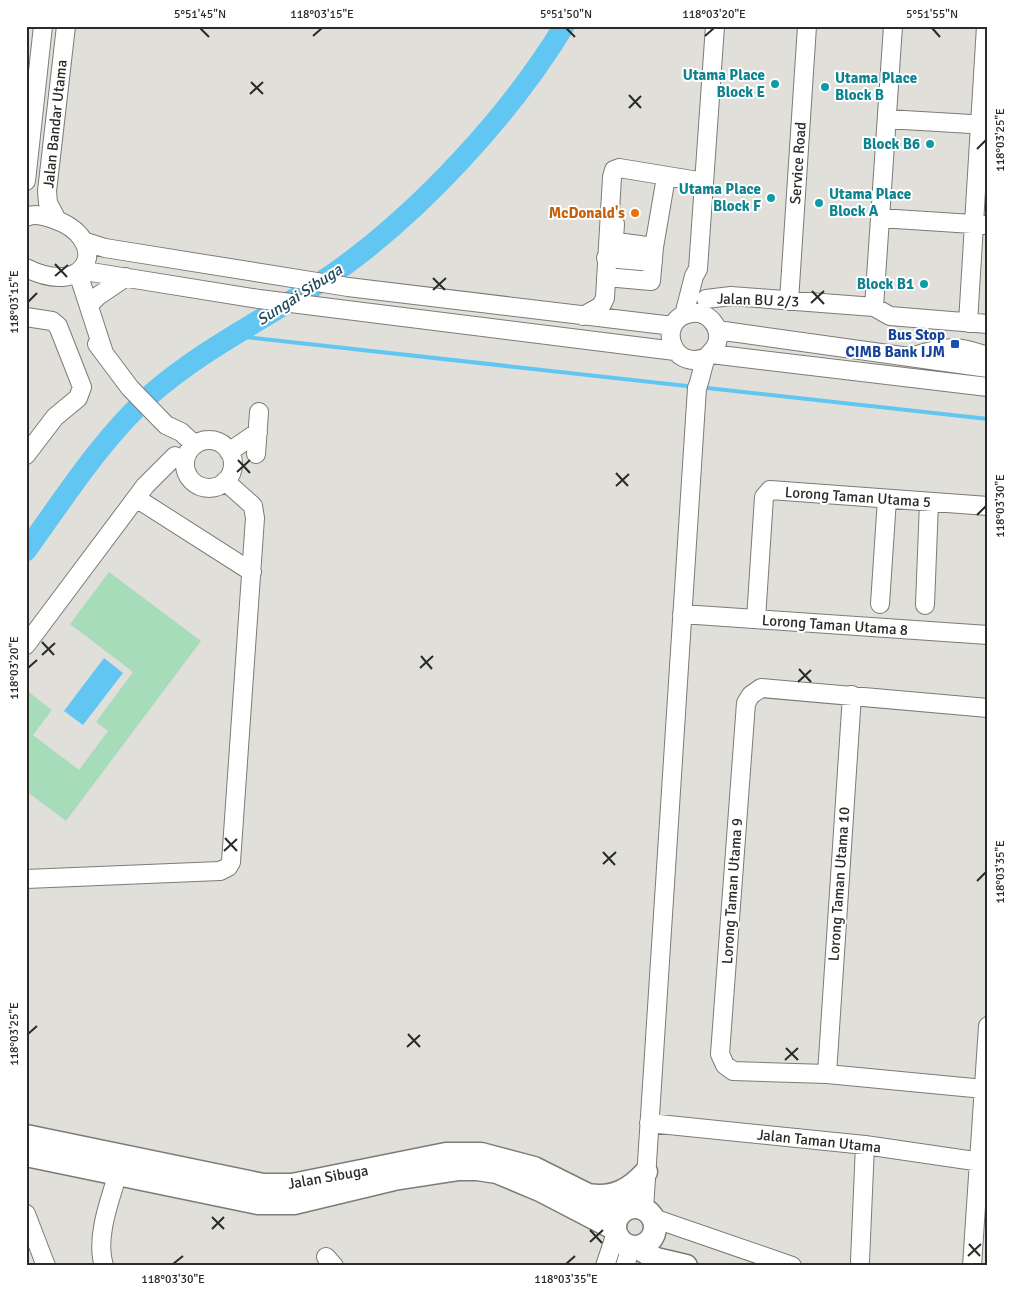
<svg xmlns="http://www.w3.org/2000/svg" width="1014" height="1292" font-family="Signika,sans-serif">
  <rect width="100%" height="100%" fill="#e0dfd9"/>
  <path fill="#a7dcba" d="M109 572 201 641 66 821 26 791V690L52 710 33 735 79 770 108 731 96 722 133 672 70 624Z"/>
  <path fill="#61c6f1" d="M104 658 123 673 83 725 64 711Z"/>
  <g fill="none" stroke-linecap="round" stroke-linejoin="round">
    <path stroke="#61c6f1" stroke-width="4" d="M236 336 687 386
      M707 388 988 419"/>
    <path stroke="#61c6f1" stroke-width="21" d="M26 551C64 498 101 440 149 396 205 346 276 314 337 271 421 211 510 115 564 26"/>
    <g stroke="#7c7b76" stroke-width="20">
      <path id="minor" d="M887 119 988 125
        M26 181 43 26
        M26 217C35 213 44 216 53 219 111 238 91 300 26 268
        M880 218 988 225
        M57 220 48 203 47 191 66 26
        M615 224 614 239 617 242 654 247
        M83 241 105 248 348 287 673 326
        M606 258 653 262
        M606 277 651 281 654 247 666 177
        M706 299 731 296 874 307 890 316 988 324
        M789 301 807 26
        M89 305 98 296 126 277
        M874 307 893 26
        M684 315 694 276 698 269 715 26
        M583 316 601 306 605 298 612 177 614 170 619 168 704 182
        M26 317 52 321 58 326 82 387 78 398 55 417 26 455
        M968 323 986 26
        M717 330 988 368
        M97 344 130 388 166 425 181 432 195 445
        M104 353 78 273 91 272 259 299 675 351
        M711 354 988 387
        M914 356C942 347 960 344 988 357
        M185 464a24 24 0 1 1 48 0a24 24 0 1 1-48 0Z
        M229 452 258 432
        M256 454 259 412
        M136 498 252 572
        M880 604 887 499
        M925 605 929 502
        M682 614 988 635
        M756 619 764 497 770 490 988 506
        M26 645 145 486 175 456
        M26 879 220 871 228 867 231 862 255 518 253 506 225 481
        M827 1074 852 695
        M984 1089 827 1074 733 1071 725 1065 720 1054 746 703 751 695 761 688 988 708
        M649 1123 865 1145 988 1163
        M627 1208 645 1178
        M644 1209 697 388C701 379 702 367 706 358 709 353 715 350 717 343 722 327 708 311 692 313 656 317 669 373 707 357
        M26 1214 46 1266
        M653 1218 792 1266
        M326 1257 334 1266
        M860 1261 865 1145
        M104 1266C95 1238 110 1200 118 1173
        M605 1266 616 1233
        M625 1266 631 1247
        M972 1266 988 1026"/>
    </g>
    <g stroke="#7c7b76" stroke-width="25">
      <path id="major" d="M26 1136 263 1185H292L446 1154H481L534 1168 622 1212
        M26 1155 258 1203H294L394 1179 459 1169H477L497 1172 540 1190 615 1229
        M589 1195C613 1199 630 1190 646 1172
        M615 1227a20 20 0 1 1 40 0a20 20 0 1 1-40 0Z
        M637 1247 656 1259 686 1266"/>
    </g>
    <use href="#minor" stroke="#fff" stroke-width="18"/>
    <use href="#major" stroke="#fff" stroke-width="22"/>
  </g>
  <path fill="none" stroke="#2a2a28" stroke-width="2" d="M200 28 209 37M566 28 575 37M932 28 940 37M313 36 322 28M705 36 714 28M251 82 263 94M250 94 263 82M629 95 641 108M629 108 641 96M977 149 986 140M55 264 67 277M55 276 68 265M433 278 445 290M433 290 446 278M812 291 824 304M28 302 37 293M811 303 824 291M238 460 250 473M237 472 250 460M616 473 628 486M616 486 629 474M977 515 986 506M42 642 54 655M42 655 55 643M421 656 432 669M28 668 37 660M420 668 433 656M799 669 811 682M798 682 811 670M225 838 237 851M224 851 237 839M603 852 615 865M603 864 616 852M977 881 986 872M28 1034 37 1026M408 1034 420 1047M407 1047 420 1035M786 1048 798 1060M785 1060 798 1048M212 1217 224 1229M212 1229 224 1217M590 1230 602 1243M590 1242 603 1230M969 1244 980 1256M968 1256 981 1244M173 1264 183 1256M566 1264 575 1256"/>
  <g fill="#0f9aa8" stroke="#fff" stroke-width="2">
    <circle cx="775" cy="84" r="5"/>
    <circle cx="825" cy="87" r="5"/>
    <circle cx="930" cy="144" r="5"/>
    <circle cx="771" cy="198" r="5"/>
    <circle cx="819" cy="203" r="5"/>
    <circle cx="924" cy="284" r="5"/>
  </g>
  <circle fill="#e8710a" stroke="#fff" stroke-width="2" cx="635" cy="213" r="5"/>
  <rect fill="#1a4fb4" stroke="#fff" stroke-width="2" x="950" y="339" width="10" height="10" rx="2.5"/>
  <g text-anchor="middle" stroke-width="4" stroke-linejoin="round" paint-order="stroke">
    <g font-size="15" font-weight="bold" fill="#0d838f" stroke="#fff" text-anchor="end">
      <text x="765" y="80">Utama Place<tspan x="765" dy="17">Block E</tspan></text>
      <text x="835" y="83" text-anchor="start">Utama Place<tspan x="835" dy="17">Block B</tspan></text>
      <text x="920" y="149">Block B6</text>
      <text x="761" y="194">Utama Place<tspan x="761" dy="17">Block F</tspan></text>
      <text x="829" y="199" text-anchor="start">Utama Place<tspan x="829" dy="17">Block A</tspan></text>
      <text x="914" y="289">Block B1</text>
    </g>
    <g font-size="15" fill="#2a2a28" stroke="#fff">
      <text transform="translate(55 124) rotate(-84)" y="5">Jalan Bandar Utama</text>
      <text transform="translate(798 163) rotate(-86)" y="5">Service Road</text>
      <text transform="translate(758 300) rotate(2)" y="5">Jalan BU 2/3</text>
      <text transform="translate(858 497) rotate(4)" y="5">Lorong Taman Utama 5</text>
      <text transform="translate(835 625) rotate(4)" y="5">Lorong Taman Utama 8</text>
      <text transform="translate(839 884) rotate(-86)" y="5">Lorong Taman Utama 10</text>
      <text transform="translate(732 891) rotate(-86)" y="5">Lorong Taman Utama 9</text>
      <text transform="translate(819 1141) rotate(6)" y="5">Jalan Taman Utama</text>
      <text transform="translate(328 1177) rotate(-10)" y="5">Jalan Sibuga</text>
    </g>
    <g font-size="15" font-weight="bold" fill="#c56008" stroke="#fff" text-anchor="end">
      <text x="625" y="218">McDonald's</text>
    </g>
    <g font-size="15" font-weight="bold" fill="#164399" stroke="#fff" text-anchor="end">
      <text x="945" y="340">Bus Stop<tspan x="945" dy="17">CIMB Bank IJM</tspan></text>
    </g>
    <g font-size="16" font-style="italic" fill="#1e495b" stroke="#fff">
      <text transform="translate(299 294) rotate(-33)" y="6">Sungai Sibuga</text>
    </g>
  </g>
  <rect width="1014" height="1292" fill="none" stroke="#ffffff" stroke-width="55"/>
  <rect x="28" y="28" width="958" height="1236" fill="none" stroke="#2a2a28" stroke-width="2"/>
  <g font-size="12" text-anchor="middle" fill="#2a2a28">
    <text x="200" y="18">5°51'45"N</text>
    <text x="322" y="18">118°03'15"E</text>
    <text x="566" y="18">5°51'50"N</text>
    <text x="714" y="18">118°03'20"E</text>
    <text x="932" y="18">5°51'55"N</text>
    <text transform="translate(1000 140) rotate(-90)" y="4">118°03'25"E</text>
    <text transform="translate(14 302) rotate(-90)" y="4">118°03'15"E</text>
    <text transform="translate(1000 506) rotate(-90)" y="4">118°03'30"E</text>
    <text transform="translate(14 668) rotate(-90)" y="4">118°03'20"E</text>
    <text transform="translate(1000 872) rotate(-90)" y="4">118°03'35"E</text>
    <text transform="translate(14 1034) rotate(-90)" y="4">118°03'25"E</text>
    <text x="173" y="1283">118°03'30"E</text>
    <text x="566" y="1283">118°03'35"E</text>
  </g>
</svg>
